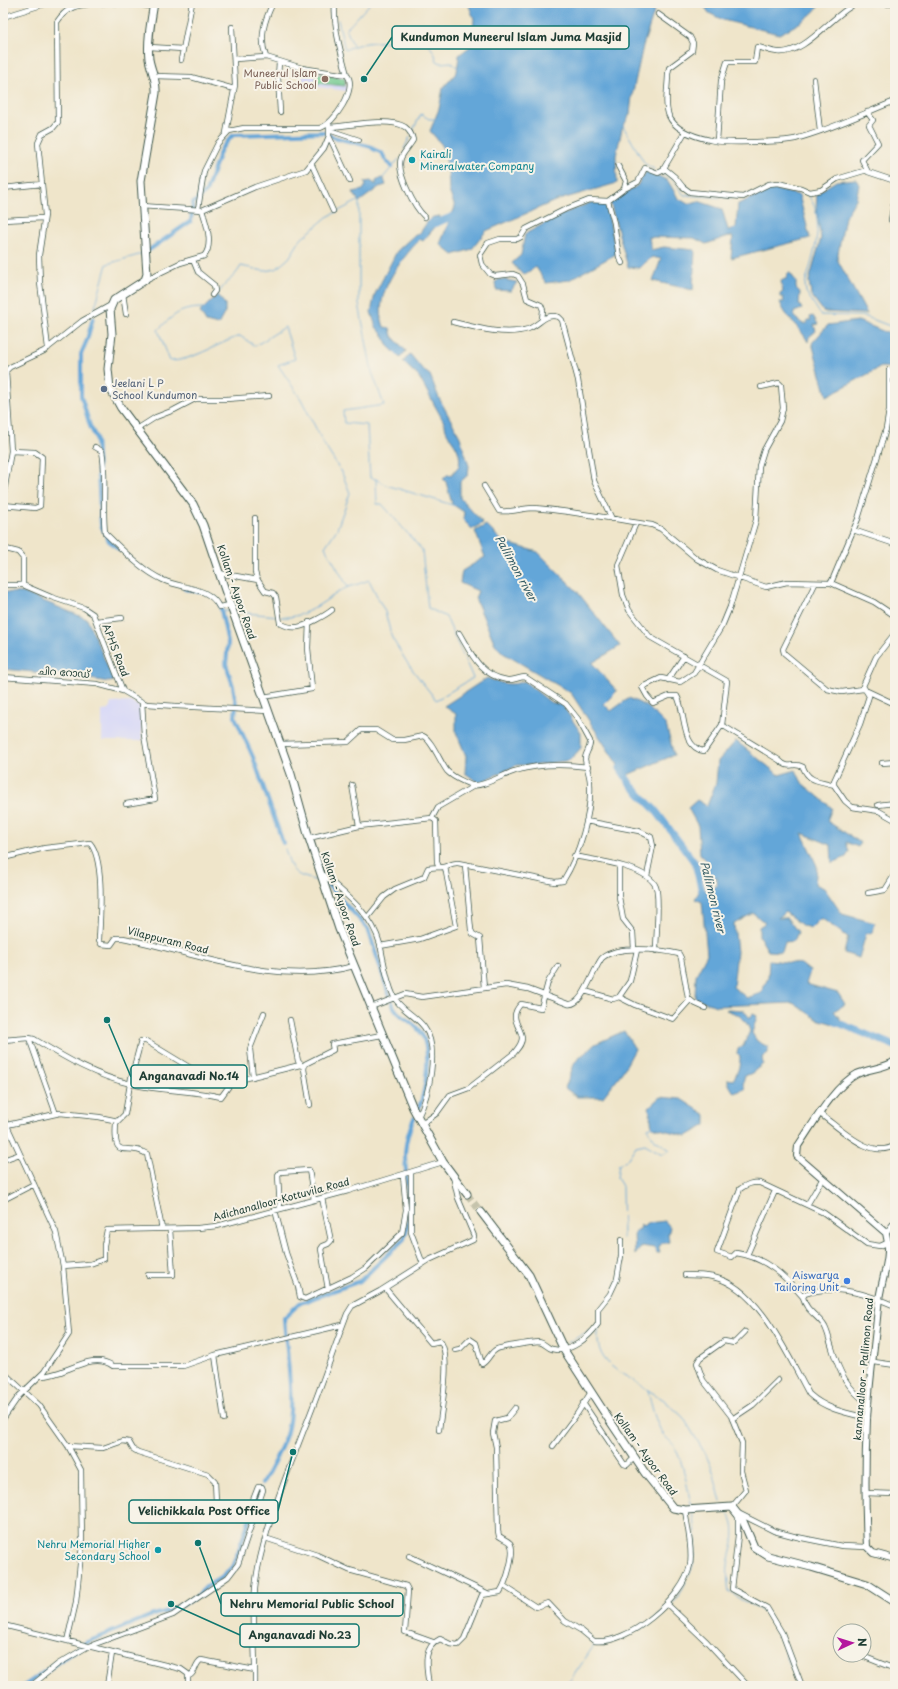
<svg xmlns="http://www.w3.org/2000/svg" width="898" height="1689" font-family="'Playpen Sans','Noto Sans Malayalam',sans-serif">
  <rect width="100%" height="100%" fill="#f7f3e8"/>
  <filter id="ink" filterUnits="userSpaceOnUse"><feTurbulence type="fractalNoise" baseFrequency=".025" numOctaves="2"/><feDisplacementMap in="SourceGraphic" scale="8" xChannelSelector="R" yChannelSelector="G"/><feConvolveMatrix kernelMatrix="1 2 1 2 8 2 1 2 1" color-interpolation-filters="sRGB"/></filter>
  <filter id="wash" filterUnits="userSpaceOnUse"><feTurbulence type="fractalNoise" baseFrequency=".012" numOctaves="4" result="noise"/><feDisplacementMap in="SourceGraphic" scale="16" xChannelSelector="R" yChannelSelector="G"/><feGaussianBlur stdDeviation="0.9" result="paint"/><feColorMatrix in="noise" values="0 0 0 0 0 0 0 0 0 0 0 0 0 0 0 0 0 1.4 0 .05"/><feComposite in="paint" operator="in"/></filter>
  <g filter="url(#wash)">
    <rect width="100%" height="100%" fill="#efe5ca"/>
    <path fill="#d6d7f8" d="M303 69 346 77V91L304 85 302 77Z
      M132 702 141 708 142 741H102V711L109 710 111 703Z"/>
    <path fill="#72ca90" stroke="#488462" d="M316 73 345 78V86L316 83Z"/>
    <path fill="#64a6d8" stroke="#427286" d="M468 3H657L643 46 632 96 630 114 622 129 616 156 617 183 555 201 486 231 472 249 453 255 440 244 455 207 449 191 448 167 442 145 430 131 439 109 443 88 457 72 459 55 472 45 474 19Z
      M702 3H821C811 18 795 26 779 34L723 20 709 13Z
      M647 170 668 181 678 198 688 204 698 201 722 209 728 230 736 228 738 204 772 189 799 195 810 238 731 258 733 237 729 236 706 244 694 238 649 237 651 250 664 247 695 250 693 290 653 281 661 259 652 257 639 268 628 267 610 202 637 186Z
      M381 178 384 179 386 185 379 187 359 202 353 192 363 190 366 185 364 182 371 181 376 185V181Z
      M856 179 859 185 856 199 845 217 837 259 867 314 824 312 811 295 809 281 821 238 816 209 817 193 836 181Z
      M592 202 606 203 616 254 569 280 546 283 536 267 523 275 512 263 521 255 525 234 560 215Z
      M440 216 436 226 423 241 420 239C400 261 372 295 384 327L390 328 392 336 406 351 400 358 388 346 383 335 376 327 371 312 375 294 397 251 412 237 420 233 428 221 433 217Z
      M788 273H790L796 281V288L800 292 799 304 802 309 794 312V317L803 324 807 323V320H811L810 317 813 316 818 324 814 325 816 331 809 337 808 342C801 328 785 318 780 302H784L783 297H780V294L783 292 781 281 787 278Z
      M500 279 517 282 511 291 496 290 495 282Z
      M217 295 225 304V312L218 325 206 322 200 312Z
      M858 321 895 336V368L881 367 827 396 812 343 828 325Z
      M410 354 423 370 430 375 439 398 460 437 469 466 468 475 460 482V498L483 523 472 529 463 520 464 512 452 504 446 482 443 479 447 475H451L459 466C463 444 445 439 445 424L419 377 403 362Z
      M486 525 503 542 538 552 576 590 620 646 592 663 617 691 604 704 611 711 629 698 648 707 666 725 674 755 625 776 571 693 503 653 495 644 475 598 478 591 460 583 462 571 485 557 475 531Z
      M3 592 24 593 87 619 114 681 109 682 64 675 3 669Z
      M487 678C500 683 511 687 524 681L550 702 563 706 581 733V748L570 760 538 765H517L479 783 465 773 466 756 456 732V714L444 706Z
      M736 741 779 775 796 770 802 783 832 808 827 821 861 843 858 847 846 842 849 852 846 857 832 863 831 845 802 833 817 866 815 884 824 888 842 914 875 923 873 932 866 934 859 958 844 953 848 937 821 918 811 928 803 926 785 912 778 918H787L798 932 794 941 785 942 782 952 768 951 759 936V927L765 923 753 913 734 924 737 952 733 987 747 998 761 993 768 978 769 960 801 964 810 971 806 984 838 993 845 1004 834 1011 847 1028 817 1019 793 1003 716 1006 695 998 696 975 707 954 702 902 695 899 701 888 709 892 717 885V877L707 879 709 863 700 854 698 826 688 808 697 800 707 806 716 783 718 761Z
      M728 1009 743 1010 750 1018 753 1014 757 1016 752 1033 757 1041 768 1047V1053L762 1057 763 1064 752 1073 745 1076 743 1083 745 1089 734 1093 728 1083V1079L733 1080C738 1072 740 1066 740 1057L737 1054 738 1049 743 1046 750 1031C746 1018 738 1014 726 1010Z
      M624 1031 635 1049 623 1071 603 1097H577L565 1088 575 1062 595 1044Z
      M660 1097 681 1099 706 1115V1125L687 1136 652 1127 649 1107Z
      M665 1221 670 1227 668 1235 669 1242 663 1243 658 1246 660 1253H657L654 1248 642 1246 635 1255 634 1232 641 1228 640 1224 643 1227 648 1223Z"/>
    <g fill="none" stroke-linecap="round" stroke-linejoin="round">
      <path stroke="#64a6d8" stroke-width="1" d="M328 3 331 10
        M338 20 345 50C372 36 398 45 426 41L434 52 437 61 441 63 451 62 458 68
        M353 45 346 29C355 21 362 11 371 3
        M623 126 645 164 654 169
        M412 132 421 114 429 119H436
        M404 149 410 137
        M662 174 671 178 684 195 732 198
        M382 179 399 159
        M806 193C828 215 813 258 805 284L806 292 821 315 864 316 895 328
        M217 296C224 282 234 279 241 266L264 271 276 269 289 258 301 239 327 217 358 201
        M205 308C181 308 175 313 158 330L170 361C192 361 218 343 240 336L255 346 285 327 295 359 278 365 301 399 325 446 342 473 350 493 337 529 325 547 348 587
        M94 311 107 264 142 254
        M376 479 386 485 456 506
        M221 611H229
        M236 612 278 616
        M281 617C306 620 327 597 348 587 355 585 362 583 369 580L385 612 392 638 408 664 436 700 473 678 446 617 428 608 422 550 382 504H377L376 479 370 478 367 425 344 423 343 411 384 405 372 372 359 304V202
        M285 849C293 874 292 874 318 881
        M623 1238 622 1186 617 1178 619 1164 626 1161 636 1146 645 1144 662 1154 670 1150 654 1139 647 1128 652 1126
        M621 1268 623 1258
        M599 1326C591 1365 623 1372 648 1390 651 1404 655 1422 663 1434 666 1438 671 1441 674 1446 684 1464 687 1485 691 1505
        M567 1343 589 1331
        M648 1390 664 1400 683 1417 706 1455 713 1471 721 1502
        M725 1511C739 1522 733 1544 729 1559 727 1569 727 1581 729 1591L740 1599 767 1613 779 1636 798 1686
        M688 1577C698 1558 697 1533 693 1513
        M671 1604 678 1598 686 1581
        M640 1629 647 1626 666 1608
        M564 1686 572 1678 595 1644"/>
      <path stroke="#64a6d8" stroke-width="4" d="M149 250 191 221 193 203 206 192 221 149 233 135 326 132 333 137 372 147 373 149 382 153 385 159 392 167
        M93 318 87 340 81 354V396L90 426 96 438 101 525 109 541 120 550
        M185 589 200 592
        M220 605 228 643 226 664 233 686 236 704 235 717 253 757 283 843
        M328 885 368 929 389 995
        M392 1002C394 1014 409 1019 417 1028 434 1044 426 1089 419 1108
        M262 1484C271 1468 280 1452 286 1435 296 1405 286 1350 284 1318L300 1303 360 1281 404 1239C414 1211 405 1182 405 1153 406 1140 409 1129 414 1118
        M24 1686 87 1642 150 1616 172 1610 196 1597 207 1586 222 1577 232 1567 238 1552 260 1489"/>
      <path stroke="#64a6d8" stroke-width="7" d="M431 225 459 214
        M620 768 631 785 656 811 695 863 703 896
        M836 1022 895 1046"/>
    </g>
  </g>
  <g filter="url(#ink)">
    <g fill="none" stroke-linecap="round" stroke-linejoin="round">
      <path stroke="#c5c3ac" stroke-width="7" stroke-dasharray="7 3.5" stroke-linecap="butt" d="M467 1194 481 1212"/>
      <g stroke="#3e564a" stroke-width="6">
        <path id="minor" d="M335 3C333 27 341 52 347 75
          M658 14 690 37 693 43 692 51 669 68 668 74C668 87 664 104 669 116 675 130 696 137 710 140 723 144 781 142 795 139 830 130 862 114 895 101
          M3 17 48 3
          M149 47 183 49
          M235 59 266 57
          M181 60 192 3
          M279 62 278 77 280 112
          M154 76 191 77 234 89
          M814 79 820 131
          M867 112 873 120 869 125 878 143 862 160 868 172 895 181
          M329 127C348 126 389 117 405 127 409 130 412 135 413 140 410 146 404 151 401 158 396 172 414 207 425 217
          M329 130 359 140
          M685 132 664 168 675 177 683 187 690 192 743 197 769 184 778 183 801 188 810 192 821 190 837 179 867 170
          M226 133 235 85 232 27
          M329 136 350 181
          M717 141 721 81 727 62H755L757 47C764 48 771 52 778 52 805 55 831 16 855 4 862 1 886 4 895 4
          M312 165 333 211
          M618 166 626 181 624 189
          M3 188 42 184
          M895 197 891 220 895 221
          M608 201 614 223 619 257 622 263
          M141 206 202 210C206 222 214 245 204 256L180 263 145 280
          M198 209 204 171 218 143 229 131 244 128H320C334 124 358 88 347 75L302 68 266 57C259 38 264 21 273 3
          M202 210 255 187 306 170 324 148 329 136V125
          M3 220 44 218
          M193 260 198 272 214 285 215 291 212 295
          M123 294 126 314
          M542 319 543 310 541 305 527 299 523 284 518 276 513 274 495 276 490 274 482 264 480 255 488 243 500 239H517L521 237 526 229 566 209 589 200 608 201 624 189 638 182 645 168 658 173 664 170
          M453 322C477 328 505 336 528 329 540 325 545 312 559 317L562 320 578 380 594 481 612 519
          M48 348 40 283 39 255 45 215 38 143 42 134 53 128 58 122 57 22C61 16 64 12 70 9 87 0 134 3 154 7
          M137 429 156 417 174 410 195 399H226L269 396
          M95 447 102 451C107 477 102 505 105 533 122 549 141 570 163 580 182 589 209 586 219 607L230 605
          M484 486 499 511C510 513 522 508 533 508 573 511 613 519 652 525L661 529 697 559 717 570 766 587 787 582 831 583 874 602 895 616
          M3 498 11 451 6 371 10 367 44 351 82 321 111 305
          M3 505 35 508 40 506 42 457 35 452 11 451
          M255 518V572L257 579 265 591 273 593 276 597 280 623C285 626 292 628 298 627 306 626 326 615 332 610
          M636 523 618 565 623 595 629 610 650 637 727 681 722 725 704 751C681 748 686 712 677 696H669L653 703 647 696 642 687 661 678 680 682 694 673 723 624 730 607 756 520 759 466 764 450 780 421 783 408 781 385 779 383 761 387
          M853 530 895 544
          M3 545 6 549 18 552 23 558V585H3
          M219 573 258 580
          M831 583 858 519 886 429 889 410V370
          M815 584 783 649 784 653 827 689 842 692 863 689 895 704
          M23 585 51 597 84 608 93 614 123 691 142 702 147 704 176 706 268 711
          M96 621 122 618
          M895 633 876 657 863 686 869 696 860 724 834 781V785L845 801 852 807 879 811 895 820
          M3 677 97 684 123 691
          M668 680 684 656
          M263 697 312 689 308 648 309 622
          M722 725 779 760C790 771 792 761 803 767 809 783 820 780 834 785
          M280 744 348 742 361 730H376L392 740H404L423 736C432 740 440 762 447 771 453 778 463 781 471 785 482 788 504 774 515 771 538 764 564 764 588 767
          M882 763 895 762
          M352 785 359 826
          M126 804 155 799 144 735 142 702
          M878 805 895 803
          M432 818 438 807 474 786
          M586 821 639 831 651 837 653 846 647 876
          M309 838 359 826 432 818 436 821 437 862 439 867C446 869 450 862 458 863L555 882 563 881C579 855 592 814 590 783 590 775 586 767 585 759 585 753 591 748 590 741L578 719 566 704 525 677C519 677 513 681 507 680 480 676 471 653 459 633
          M574 856C594 860 648 866 656 887 660 898 656 937 656 951
          M3 858 45 848 90 843C105 860 100 918 99 940L101 944 111 945 116 938H123C200 954 275 987 354 966
          M465 865 471 930 473 934 480 938 484 988
          M619 866V897L623 919 633 932 634 949
          M321 873C344 893 372 913 380 944 384 962 386 980 394 997 400 1009 415 1015 424 1027 440 1048 429 1095 418 1117
          M868 893 885 890 895 874
          M367 918 384 897 395 889 424 877 428 868 439 867
          M380 946 420 939 456 926 445 867
          M585 991 613 999 619 997 630 981 637 950
          M619 997 635 1005 673 1019 690 1000
          M371 1007 405 994 422 997 506 985 528 989 568 1004C583 1007 593 969 602 958 617 945 659 949 679 954L681 958 688 998 694 1003 705 1008
          M290 1020 298 1061 302 1066
          M29 1038 56 1114
          M3 1040 29 1038 34 1039C64 1057 95 1076 131 1084 161 1091 191 1090 221 1097L232 1082
          M253 1077 250 1049 264 1013
          M310 1105 304 1069 305 1064 333 1050 332 1044 382 1035
          M820 1114C840 1128 871 1161 895 1145
          M3 1117 56 1232 63 1266 90 1264 104 1259V1245L107 1230 198 1228 217 1226 348 1191 443 1162
          M422 1124 437 1113 450 1095 469 1088 514 1053C518 1048 522 1044 522 1038 522 1028 507 1018 521 1004L541 1008 548 982 558 966
          M7 1125 60 1113 99 1117 118 1121
          M3 1160 20 1154
          M411 1173V1232L423 1264
          M322 1198 331 1241 328 1244 323 1246 321 1249 328 1289
          M3 1200 34 1184
          M807 1205 823 1178
          M280 1209 278 1175 280 1172 309 1170 314 1200
          M275 1210 286 1253 298 1286 300 1297 305 1299 352 1277 366 1268 402 1233 406 1210 403 1175
          M162 1229 147 1154C126 1141 113 1164 116 1123L125 1114 131 1078 141 1041H146L207 1078 227 1083 300 1065
          M886 1233 895 1221
          M747 1255 775 1191
          M148 1275H173L170 1229
          M685 1275C694 1275 704 1275 713 1277 759 1287 788 1356 809 1394 825 1409 846 1413 868 1418
          M385 1288 431 1343 440 1341C452 1354 441 1412 439 1430
          M803 1297C785 1276 765 1257 736 1253L732 1257 717 1252 740 1189C747 1184 752 1182 760 1183L824 1213 867 1244 880 1246 889 1242
          M455 1350 460 1349 470 1339 476 1343 482 1364C488 1361 490 1352 497 1349 500 1347 536 1342 539 1342 545 1343 547 1348 552 1349 570 1354 589 1337 598 1324V1309L610 1294 617 1279 621 1256V1240
          M874 1362 895 1365
          M3 1372 39 1405 68 1446 81 1470 82 1545 76 1602 67 1641
          M40 1376C64 1377 92 1350 113 1366H183L215 1355
          M583 1403 624 1464 627 1465 635 1457
          M869 1404C848 1390 839 1372 832 1348 830 1342 828 1333 825 1327 819 1316 805 1311 803 1297L805 1294C833 1284 868 1294 895 1306
          M3 1419 19 1396 44 1372 69 1334 63 1266
          M224 1419 215 1355 342 1325
          M732 1419 753 1405 778 1380
          M553 1446 577 1414 591 1392
          M865 1493 895 1494
          M732 1507 746 1490 741 1471 742 1443 731 1416 703 1380 697 1363 700 1358 724 1341 734 1343 745 1332
          M265 1538 317 1555 349 1570 406 1586 408 1590 405 1632 433 1642
          M409 1556 487 1593
          M504 1586 536 1607 548 1603 565 1621 582 1631 594 1641C627 1646 684 1598 690 1565 693 1550 687 1525 685 1510
          M667 1604 707 1642 748 1686
          M3 1625 181 1669 188 1674V1686
          M860 1655 895 1669
          M189 1676C196 1673 195 1663 201 1660L255 1670
          M31 1686 58 1664 87 1647 173 1615 228 1577 238 1564 263 1490 262 1487H258L249 1510 243 1512 216 1502 215 1481 208 1474 138 1452 133 1449 129 1442 123 1441 103 1448 68 1446
          M107 1686 112 1653
          M255 1686C256 1645 250 1610 258 1568 268 1519 287 1474 305 1427 320 1390 333 1351 347 1314L352 1306 380 1291 429 1260 473 1240 474 1236 458 1198 453 1176
          M429 1686C427 1669 421 1648 440 1639L450 1644 458 1645 464 1639 482 1595 500 1592C506 1583 516 1552 510 1543 507 1540 503 1539 499 1536L498 1531 496 1447 493 1433 495 1421 507 1418 515 1408
          M802 1686 782 1633 767 1608 732 1589 738 1535V1513L774 1531 797 1537 842 1546 867 1547"/>
      </g>
      <g stroke="#3e564a" stroke-width="8">
        <path id="tertiary" d="M895 1061C884 1069 870 1068 857 1074 834 1086 813 1124 798 1146L797 1156 886 1233C893 1258 880 1281 878 1307 875 1344 869 1382 867 1419 865 1462 865 1504 867 1547L873 1553 895 1559"/>
      </g>
      <g stroke="#3e564a" stroke-width="9">
        <path id="secondary" d="M154 3C151 21 147 41 149 59 151 71 157 80 156 93L141 181 147 274 145 280 114 300 110 309 112 334 108 369 110 388 121 408 193 504 203 525 225 590 291 774 309 838 339 929 413 1108 443 1162 467 1194
          M481 1212 529 1275 564 1350 606 1415 645 1473 673 1508 685 1510 732 1507 743 1521 754 1547 768 1556 811 1567 867 1584 895 1602"/>
      </g>
      <use href="#minor" stroke="#fff" stroke-width="4.5"/>
      <use href="#tertiary" stroke="#fff" stroke-width="6"/>
      <use href="#secondary" stroke="#fff" stroke-width="7"/>
    </g>
  </g>
  <circle fill="#8d6e63" stroke="#f7f3e8" stroke-width="1.5" cx="325" cy="79" r="4"/>
  <g fill="#0f9aa8" stroke="#f7f3e8" stroke-width="1.5">
    <circle cx="412" cy="160" r="4"/>
    <circle cx="158" cy="1550" r="4"/>
  </g>
  <circle fill="#5c6f8a" stroke="#f7f3e8" stroke-width="1.5" cx="104" cy="389" r="4"/>
  <circle fill="#3f7fe0" stroke="#f7f3e8" stroke-width="1.5" cx="847" cy="1281" r="4"/>
  <g text-anchor="middle" stroke-width="4" stroke-linejoin="round" paint-order="stroke">
    <g font-size="10" fill="#785e54" stroke="#f7f3e8" text-anchor="end">
      <text x="317" y="77">Muneerul Islam<tspan x="317" dy="12">Public School</tspan></text>
    </g>
    <g font-size="10" fill="#0d838f" stroke="#f7f3e8" text-anchor="start">
      <text x="420" y="158">Kairali<tspan x="420" dy="12">Mineralwater Company</tspan></text>
      <text x="150" y="1548" text-anchor="end">Nehru Memorial Higher<tspan x="150" dy="12">Secondary School</tspan></text>
    </g>
    <g font-size="10" fill="#4e5e75" stroke="#f7f3e8" text-anchor="start">
      <text x="112" y="387">Jeelani L P<tspan x="112" dy="12">School Kundumon</tspan></text>
    </g>
    <g font-size="10" fill="#1f3d34" stroke="#f7f3e8">
      <text transform="translate(237 592) rotate(71)" y="4">Kollam - Ayoor Road</text>
      <text transform="translate(116 650) rotate(69)" y="4">APHS Road</text>
      <text transform="translate(64 672) rotate(4)" y="4">ചിറ റോഡ്</text>
      <text transform="translate(341 899) rotate(71)" y="4">Kollam - Ayoor Road</text>
      <text transform="translate(168 940) rotate(14)" y="4">Vilappuram Road</text>
      <text transform="translate(281 1199) rotate(-15)" y="4">Adichanalloor-Kottuvila Road</text>
      <text transform="translate(863 1369) rotate(-85)" y="4">kannanalloor - Pallimon Road</text>
      <text transform="translate(646 1454) rotate(54)" y="4">Kollam - Ayoor Road</text>
    </g>
    <g font-size="10" fill="#366cbe" stroke="#f7f3e8" text-anchor="end">
      <text x="839" y="1279">Aiswarya<tspan x="839" dy="12">Tailoring Unit</tspan></text>
    </g>
    <g font-size="11" font-style="italic" fill="#345c65" stroke="#f7f3e8">
      <text transform="translate(516 568) rotate(61)" y="4">Pallimon river</text>
      <text transform="translate(713 897) rotate(76)" y="4">Pallimon river</text>
    </g>
  </g>
  <path fill="none" stroke="#0f766e" stroke-width="1.5" d="M364 79L392 37M107 1020L131 1077M293 1452L278 1511M198 1543L221 1604M171 1604L240 1635"/>
  <g fill="#0f766e" stroke="#f7f3e8" stroke-width="1.5">
    <circle cx="364" cy="79" r="4"/>
    <circle cx="107" cy="1020" r="4"/>
    <circle cx="293" cy="1452" r="4"/>
    <circle cx="198" cy="1543" r="4"/>
    <circle cx="171" cy="1604" r="4"/>
  </g>
  <g fill="#f7f3e8" stroke="#0f766e" stroke-width="1.5">
    <rect x="392" y="26" width="237" height="23" rx="4"/>
    <rect x="131" y="1065" width="116" height="23" rx="4"/>
    <rect x="129" y="1500" width="149" height="23" rx="4"/>
    <rect x="221" y="1593" width="182" height="23" rx="4"/>
    <rect x="240" y="1624" width="119" height="23" rx="4"/>
  </g>
  <g font-size="11" text-anchor="middle" font-weight="bold" fill="#1f3d34">
    <text x="511" y="41">Kundumon Muneerul Islam Juma Masjid</text>
    <text x="189" y="1080">Anganavadi No.14</text>
    <text x="204" y="1515">Velichikkala Post Office</text>
    <text x="312" y="1608">Nehru Memorial Public School</text>
    <text x="300" y="1639">Anganavadi No.23</text>
  </g>
  <rect width="898" height="1689" fill="none" stroke="#f7f3e8" stroke-width="16"/>
  <g transform="translate(852 1643) rotate(86)"><circle r="19" fill="#f7f3e8" stroke="#a1aaa0"/>
  <path d="M0-3L7 15L0 10L-7 15Z" fill="#b5179e"/>
  <text y="-6" font-size="11" font-weight="bold" text-anchor="middle" fill="#1f3d34">N</text>
  </g>
</svg>
